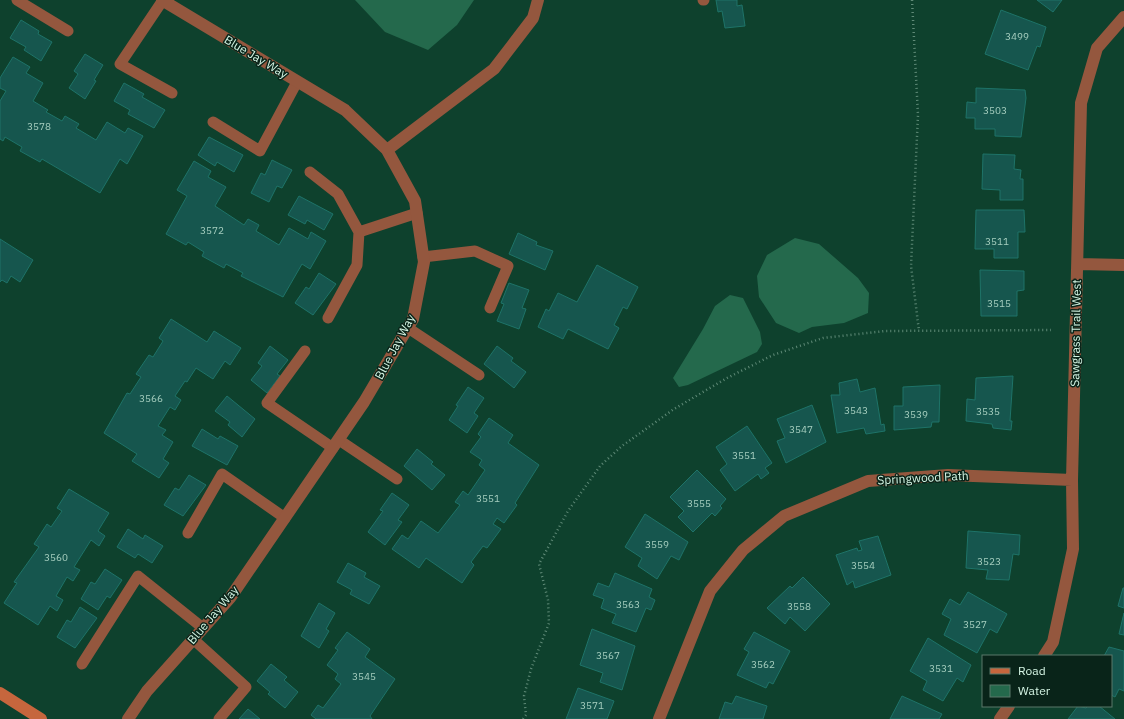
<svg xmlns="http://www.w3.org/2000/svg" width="1124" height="719" font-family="'IBM Plex Sans',sans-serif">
  <rect width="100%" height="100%" fill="#0e412d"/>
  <path fill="#24694c" d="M355 0H474L457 25 428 50 385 32Z
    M795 238 819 244 858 278 869 293 868 313 844 323 812 327 799 333 776 323 759 297 757 276 767 255Z
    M730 295 743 298 760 332 762 344 757 352 688 385 679 387 673 378 703 329 715 306Z"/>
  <path fill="#16564e" stroke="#1e7368" d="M716 0H737V6L742 5 745 26 725 28 722 11 718 12Z
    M1037 0H1062L1053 12Z
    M1001 10 1046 27 1040 47 1037 46 1028 70 985 54Z
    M21 20 39 31 38 34 52 42 41 61 24 50 26 47 10 38Z
    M85 54 103 65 94 80 96 81 85 99 69 88 78 74 74 71Z
    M13 57 30 67 26 73 43 83 33 101 48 110 46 112 62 121 65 116 79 124 76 128 96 140 107 122 125 133 128 128 143 136 127 164 120 159 100 193 42 159 40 162 20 151 22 147 5 137 3 141 0 139V101L6 91 0 88V78Z
    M124 83 144 94 142 97 165 110 154 128 128 114 130 110 114 101Z
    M976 88 1025 90 1026 98 1021 137 995 136V129H975V118H966L967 102 976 103Z
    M209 137 243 155 234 172 217 162 215 166 198 155Z
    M983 154 1015 155 1014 169 1021 170 1020 179H1023V200H1000V190L982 189Z
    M272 160 292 170 282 188 277 186 269 202 251 193 261 173 265 175Z
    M194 161 211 171 208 177 226 187 215 206 244 225 248 219 259 225 256 231 279 245 289 228 308 239 311 232 326 241 310 269 302 264 283 297 241 276 243 273 226 264 224 268 202 256 204 252 188 242 186 245 166 234 187 196 177 190Z
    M299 196 333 214 324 230 307 220 305 224 288 215Z
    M976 210H1024L1025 232H1018V258H994V249H975Z
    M518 233 537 242 536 245 553 251 545 270 509 254Z
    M0 239 33 260 20 282 11 276 7 283 2 280 0 282Z
    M597 265 638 287 627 309 623 307 614 325 619 328 608 349 568 329 563 339 538 327 546 309 549 311 558 293 577 302Z
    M980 270 1024 271V290L1017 291V316H981Z
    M319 273 336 284 313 315 295 303 306 287 309 289Z
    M509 283 529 290 522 308 526 309 519 329 497 321 504 304 501 303Z
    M171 319 207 342 214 331 241 348 230 365 225 361 213 379 196 368 187 382 185 381 175 396 181 400 175 410 170 407 158 426 166 430 162 435 173 442 163 459 169 463 159 478 132 461 137 454 104 433 127 393 130 394 141 377 136 374 149 355 153 357 163 341 159 338Z
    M270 346 288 360 277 374 280 376 267 393 251 380 262 366 258 363Z
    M497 346 513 358 511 361 526 372 514 388 484 364Z
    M1013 376 1010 421H1012L1011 430 993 428 992 424 966 421 967 399 975 400 976 378Z
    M857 379 860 392 875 388 881 425 884 424 885 431 866 434 864 428 837 433 831 395H840L839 383Z
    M940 385 939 422H932L931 427 894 430V406H903V387Z
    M468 387 484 398 474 413 478 416 467 433 449 420 458 406 456 405Z
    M227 396 255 419 242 437 228 425 230 422 215 411Z
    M812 405 826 442 786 463 777 441 785 438 777 419Z
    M489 418 513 435 508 443 539 465 515 503 517 505 504 523 497 518 493 524 501 529 487 548 483 546 471 562 474 565 462 583 426 558 419 568 392 549 402 535 408 539 421 521 438 533 460 505 455 502 463 491 468 495 485 470 479 465 482 460 470 452 481 437 478 434Z
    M747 426 772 463 765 468 769 473 761 479 758 474 735 491 720 470 727 464 716 447Z
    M202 429 218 439 220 436 238 446 227 465 192 446Z
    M417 449 433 462 431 464 445 475 432 490 404 466Z
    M697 470 726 499 720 506 722 508 715 516 712 513 693 532 678 517 684 511 670 497Z
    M189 475 206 485 183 516 164 505 175 488 179 490Z
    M69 489 109 513 98 531 105 536 99 546 91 540 74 567 80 570 73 581 67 577 56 596 63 600 57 611 50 606 38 625 4 603 17 583 14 582 39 547 34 544 47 524 51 527 62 511 57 508Z
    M392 493 409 505 398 520 402 522 385 545 368 532 383 511 380 510Z
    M645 514 688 542 679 560 671 556 657 579 638 566 642 558 625 547Z
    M128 529 143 539 145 535 163 546 152 563 138 554 135 558 117 547Z
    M968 531 1020 535 1019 555 1013 554 1009 580 986 579 988 570 966 568Z
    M878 536 891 575 855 588 853 581 847 585 836 555 857 548 858 551 862 550 859 541Z
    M348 563 366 573 364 577 380 586 369 604 350 594 352 590 337 582Z
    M105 569 122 580 110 598 107 596 98 610 81 599 91 582 95 584Z
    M615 573 652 589 649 597 655 600 651 610 646 608 636 632 612 623 616 614 601 608 604 599 593 595 598 583 609 587Z
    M803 577 830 604 805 631 790 617 785 624 767 608 790 586 792 588Z
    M1123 588H1124V608L1118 606Z
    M968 592 1007 614 997 633 990 629 977 653 944 635 951 619 942 614 950 599 960 605Z
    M319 603 335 613 326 629 329 631 319 648 301 636Z
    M80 607 97 618 75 648 57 637 67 620 71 622Z
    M1124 613V635L1119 634Z
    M592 629 635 646 622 690 600 682 603 673 580 665Z
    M347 632 370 649 365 657 395 679 370 716 372 719H316L311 715 318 705 323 708 341 684 335 679 338 674 327 665 338 650 335 648Z
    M754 632 790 651 773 684 769 682 766 688 737 675 749 652 744 649Z
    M928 638 971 665 963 682 957 678 943 701 923 690 927 681 910 671Z
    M1109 647 1124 651V691L1119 689 1115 697 1111 695V656H1104Z
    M271 664 287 677 284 680 298 692 285 708 268 694 270 692 257 681Z
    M578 688 614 701 607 719H566Z
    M736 696 767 706 763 719H719L725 702 732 704Z
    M902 696 942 714 939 719H890Z
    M1078 706 1086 708 1088 706H1099L1115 719H1068Z
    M248 709 260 719H239Z"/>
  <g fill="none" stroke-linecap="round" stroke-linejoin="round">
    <path stroke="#5f8a77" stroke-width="2.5" stroke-dasharray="1 3" stroke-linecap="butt" d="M912 0 918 115 911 266 919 331
      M523 719 526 715 524 696 531 669 549 623 548 600 539 564 568 511 600 466 622 446 674 409 727 378 773 355 823 338 885 331 1051 330"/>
    <path stroke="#94573e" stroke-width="11" d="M17 0 68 31
      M163 0 120 64 172 93
      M703 0H704
      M213 122 260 151 297 82
      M310 172 338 194 359 232
      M423 257 475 251 508 266 490 308
      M328 318 357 265 359 232 417 213
      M408 328 479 375
      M305 351 267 403 333 448
      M339 440 397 479
      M188 533 222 474 285 518
      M193 639 246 687 219 719
      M82 664 138 576 203 628"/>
    <path stroke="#94573e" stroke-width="12" d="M387 150 494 69 533 18 538 0
      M1078 264 1124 265
      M1044 656 1053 642 1073 549 1072 480 1081 103 1097 48 1124 17
      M128 719 147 691 230 598 364 402 413 319 424 262 415 201 387 150 345 110 162 0
      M659 719 710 591 743 550 784 516 868 481 948 475 1072 480
      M1000 719 1009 706"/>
    <path stroke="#c6663d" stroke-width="12" d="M0 693 41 719"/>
  </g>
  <g text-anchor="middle" stroke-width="3" stroke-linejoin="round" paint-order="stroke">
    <g font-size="10" fill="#a6cebf">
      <text x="1017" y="40">3499</text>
      <text x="995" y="114">3503</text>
      <text x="39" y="130">3578</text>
      <text x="212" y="234">3572</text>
      <text x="997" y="245">3511</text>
      <text x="999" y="307">3515</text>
      <text x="151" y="402">3566</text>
      <text x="856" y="414">3543</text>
      <text x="988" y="415">3535</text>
      <text x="916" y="418">3539</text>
      <text x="801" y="433">3547</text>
      <text x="744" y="459">3551</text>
      <text x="488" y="502">3551</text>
      <text x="699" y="507">3555</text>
      <text x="657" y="548">3559</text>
      <text x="56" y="561">3560</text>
      <text x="989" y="565">3523</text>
      <text x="863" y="569">3554</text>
      <text x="628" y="608">3563</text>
      <text x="799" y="610">3558</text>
      <text x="975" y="628">3527</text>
      <text x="608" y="659">3567</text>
      <text x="763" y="668">3562</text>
      <text x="941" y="672">3531</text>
      <text x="364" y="680">3545</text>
      <text x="592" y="709">3571</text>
    </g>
    <g font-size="12" fill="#d6f6e5" stroke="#092419">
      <text transform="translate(256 57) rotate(31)" y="4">Blue Jay Way</text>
      <text transform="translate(1076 333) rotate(-89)" y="4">Sawgrass Trail West</text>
      <text transform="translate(395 347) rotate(-62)" y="4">Blue Jay Way</text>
      <text transform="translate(923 478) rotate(-3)" y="4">Springwood Path</text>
      <text transform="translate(213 615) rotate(-50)" y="4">Blue Jay Way</text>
    </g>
  </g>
  <rect x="982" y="655" width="130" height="52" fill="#092419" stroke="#5b786b"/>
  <rect x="990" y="668" width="20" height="6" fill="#c6663d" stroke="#5b786b"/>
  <text x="1018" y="675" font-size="12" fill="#d6f6e5">Road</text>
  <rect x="990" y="685" width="20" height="12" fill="#24694c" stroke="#5b786b"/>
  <text x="1018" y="695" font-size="12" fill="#d6f6e5">Water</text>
</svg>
